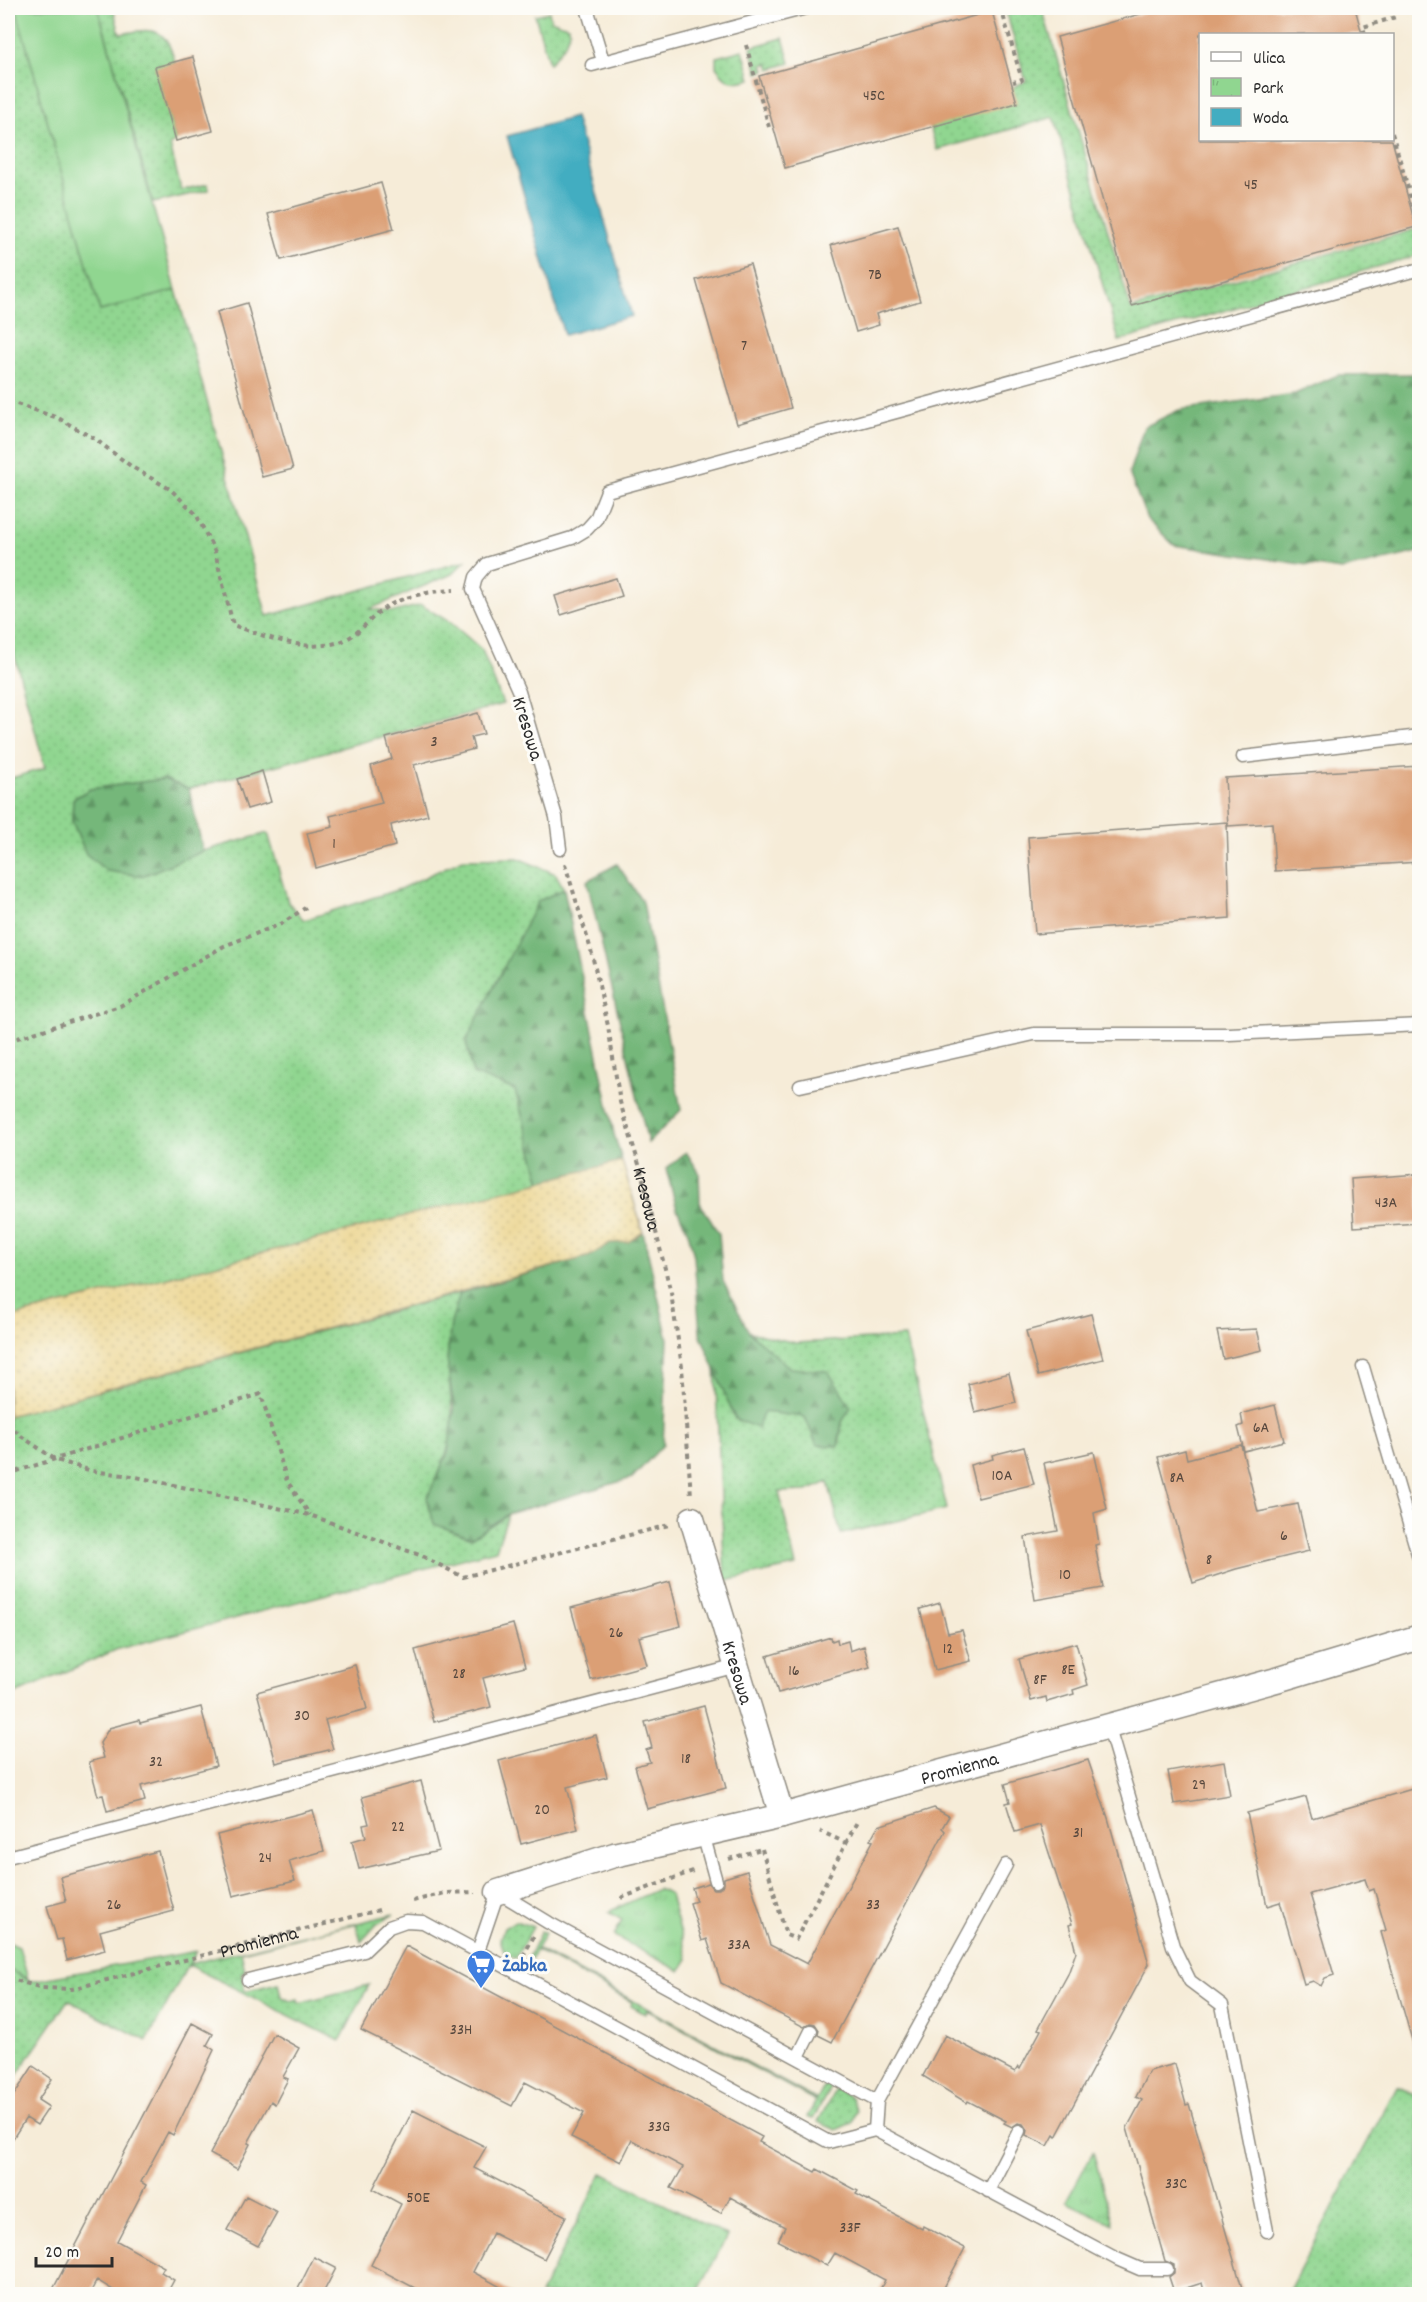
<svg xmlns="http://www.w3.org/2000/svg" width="1427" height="2302" font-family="Dekko,sans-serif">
  <defs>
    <pattern id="grass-dots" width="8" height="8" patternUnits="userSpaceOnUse" patternTransform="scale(1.5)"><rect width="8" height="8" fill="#90d690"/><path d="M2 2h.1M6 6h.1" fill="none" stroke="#7cb87c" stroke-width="1.8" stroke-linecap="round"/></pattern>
    <pattern id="forest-firs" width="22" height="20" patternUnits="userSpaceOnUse" patternTransform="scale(1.5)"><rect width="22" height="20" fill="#74b77a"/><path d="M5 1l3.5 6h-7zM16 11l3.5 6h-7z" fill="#5f9564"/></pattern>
    <pattern id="sand-dots" width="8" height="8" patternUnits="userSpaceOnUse" patternTransform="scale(1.5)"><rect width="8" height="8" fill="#eeda9e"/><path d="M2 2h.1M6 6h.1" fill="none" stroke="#cb8" stroke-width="1.8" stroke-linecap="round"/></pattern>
    <pattern id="park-tufts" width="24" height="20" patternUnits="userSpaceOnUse" patternTransform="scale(1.5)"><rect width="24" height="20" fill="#90d690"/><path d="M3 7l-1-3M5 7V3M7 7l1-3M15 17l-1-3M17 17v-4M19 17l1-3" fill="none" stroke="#7cb87c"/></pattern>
  </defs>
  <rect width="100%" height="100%" fill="#fdfcf7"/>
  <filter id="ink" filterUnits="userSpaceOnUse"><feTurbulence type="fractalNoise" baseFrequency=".0167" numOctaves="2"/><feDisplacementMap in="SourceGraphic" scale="12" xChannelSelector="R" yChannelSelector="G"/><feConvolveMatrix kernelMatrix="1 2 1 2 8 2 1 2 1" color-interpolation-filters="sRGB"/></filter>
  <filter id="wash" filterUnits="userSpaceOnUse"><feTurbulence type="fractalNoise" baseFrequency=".008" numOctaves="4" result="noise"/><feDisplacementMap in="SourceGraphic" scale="24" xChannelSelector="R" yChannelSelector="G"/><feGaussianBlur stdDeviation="1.35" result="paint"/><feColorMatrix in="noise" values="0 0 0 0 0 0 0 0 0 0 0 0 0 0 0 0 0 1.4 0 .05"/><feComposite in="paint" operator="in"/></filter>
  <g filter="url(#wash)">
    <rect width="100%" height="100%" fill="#f6ecd8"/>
    <path fill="url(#grass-dots)" stroke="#5e805e" stroke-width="1.5" d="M8 8H16L100 311 176 290 267 616 465 561 452 574 370 609 394 612 421 605 450 622 482 650 503 704 189 789 164 779 90 789 73 799 72 822 142 876 203 851 268 833 288 902 304 920 400 889 463 859 518 858 556 874 564 889 538 901 473 1074 515 1090 541 1182 8 1318V779L45 768 8 631Z
      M98 8H113L120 34C154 28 165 26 175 62L156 68 176 141 170 145 181 190 208 184 209 190 153 203Z
      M1005 8H1042L1131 309 1417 229 1419 255 1119 341 1054 117 937 150 930 127 1026 81Z
      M549 12 551 20 568 26 570 30 565 44 549 64 535 15Z
      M783 38 790 63 770 69 768 63 763 65 765 70 758 73 751 47Z
      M743 50 751 79C734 84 727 83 716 67V57Z
      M460 1293C454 1315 447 1339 448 1362 450 1410 461 1428 437 1475L471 1538 508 1514 496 1550 118 1649 8 1697V1416Z
      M749 1332 796 1343 905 1337 947 1509 841 1534 828 1482 807 1491 779 1492 796 1566 725 1581 715 1368 735 1419 764 1412 805 1417 817 1445 839 1446 842 1422Z
      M394 1914 377 1924 361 1942 356 1923 241 1952 245 1971 241 1973 245 1991 278 1983 281 1996 290 2001 298 1999 299 2003 369 1985 340 2041 188 1965 147 2041 68 2000 8 2088V1969L31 1981 197 1951 189 1964Z
      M515 1921 533 1927 515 1959 504 1951 500 1939 504 1928Z
      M541 1931 545 1933 537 1949 817 2100 826 2083 831 2086 813 2119 807 2117 816 2101 647 2010 645 2014 631 2006 632 2002 536 1950 527 1966 525 1964Z
      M1397 2086 1419 2097V2294H1287Z
      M836 2088 851 2097 857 2110 852 2123 836 2130 818 2122Z
      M602 2173 727 2236 697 2294H540Z"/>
    <path fill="url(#forest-firs)" stroke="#507152" stroke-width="1.5" d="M1413 374 1420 387 1419 552 1341 570 1174 545 1147 519 1129 473 1144 427 1179 410 1295 394 1338 375Z
      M164 779 189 789 203 851 142 876 107 871 86 854 72 821 73 799 90 789Z
      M617 864 643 902 681 1110 648 1143 587 881Z
      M564 889 614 1134 622 1161 541 1182 515 1090 473 1074 466 1041 538 901Z
      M686 1152 699 1172 700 1203 719 1234 723 1281 749 1332 790 1368 828 1371 851 1407 842 1422 838 1446 817 1445 805 1417 764 1412 757 1428 735 1419 700 1333 694 1256 688 1232 677 1209 666 1169Z
      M643 1232 668 1339 663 1445 632 1478 508 1514 471 1538 434 1524 427 1498 448 1452 454 1410 447 1360 451 1323 460 1293 590 1256 610 1243 628 1242Z"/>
    <path fill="url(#sand-dots)" stroke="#8c8264" stroke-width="1.5" d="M622 1161 643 1232 628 1242 610 1243 590 1256 8 1416V1318Z"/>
    <path fill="url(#park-tufts)" stroke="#5e805e" stroke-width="1.5" d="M658 1889 670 1895 688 1959 680 1971 614 1936 622 1920 608 1912Z
      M1093 2152 1113 2224 1066 2202Z"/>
    <path fill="#90d690" stroke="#5e805e" stroke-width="1.5" d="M16 8H98L176 290 100 311Z
      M8 1942 19 1947 28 1979 8 1969Z"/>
    <path fill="#42adc1" stroke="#366c76" stroke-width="1.5" d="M575 117 632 316 564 335 507 136Z"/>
    <g id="blocks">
      <path fill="#db9f75" d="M1162 8H1355L1362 34H1200V140H1392L1416 227 1132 306 1057 37Z
        M992 11 1017 103 785 168 759 76Z
        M193 57 213 131 176 141 155 67Z
        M381 183 394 229 281 260 268 214Z
        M898 226 920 301 876 314 879 325 856 332 831 245Z
        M750 264 791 408 737 424 696 280Z
        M247 303 293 469 262 477 217 312Z
        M616 578 622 596 561 615 555 596Z
        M478 713 484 734 471 737 474 749 414 765 428 815 391 825 395 846 316 868 307 833 333 827 330 816 382 803 371 766 392 759 386 738Z
        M1419 766V862L1275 871 1272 823 1228 826 1225 778Z
        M262 771 271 802 247 809 237 779Z
        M1227 822 1230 918 1035 934 1028 837Z
        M1419 1174V1223L1354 1227 1351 1179Z
        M1091 1314 1103 1359 1038 1376 1026 1331Z
        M1257 1329 1262 1350 1223 1359 1217 1331Z
        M1009 1373 1016 1403 975 1413 968 1384Z
        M1275 1405 1284 1441 1244 1451 1238 1427 1243 1425 1241 1414Z
        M1241 1445 1258 1512 1298 1504 1309 1551 1236 1569 1193 1583 1158 1457 1185 1450 1187 1459Z
        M1024 1447 1034 1484 978 1498 970 1465 993 1459 992 1455Z
        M1094 1452 1107 1509 1094 1513 1099 1544 1095 1545 1103 1588 1035 1600 1025 1537 1058 1531 1044 1463Z
        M670 1582 681 1626 639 1637 647 1665 591 1680 571 1608Z
        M940 1603 948 1633 962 1630 971 1661 935 1670 920 1609Z
        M513 1624 525 1667 483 1678 491 1707 434 1722 415 1650Z
        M831 1637 832 1641 837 1639 838 1644 848 1641 850 1651 864 1646 870 1667 778 1693 767 1656Z
        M1076 1643 1088 1685 1073 1690 1074 1694 1047 1702 1046 1697 1031 1701 1019 1659Z
        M355 1665 367 1709 325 1720 333 1749 276 1763 257 1692Z
        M704 1706 726 1788 647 1809 635 1766 650 1762 646 1750 652 1748 645 1722Z
        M201 1707 216 1766 141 1786 145 1801 107 1811 103 1795 98 1796 89 1762 104 1758 100 1743 109 1728 139 1720 140 1723Z
        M596 1735 607 1777 567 1787 578 1829 521 1844 499 1761Z
        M1088 1760 1108 1818 1149 1964 1056 2137 1054 2135 1048 2146 1026 2135 1027 2130 1023 2124 1018 2123 1012 2127 1004 2123 1006 2121 968 2101 967 2103 923 2076 945 2035 1015 2072 1018 2067 1020 2069 1041 2030 1038 2029 1068 1974 1076 1952 1069 1925 1072 1924 1040 1825 1015 1832 1006 1803 1010 1802 1005 1784Z
        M1224 1761 1230 1795 1174 1804 1168 1771Z
        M421 1781 439 1851 359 1869 352 1841 366 1837 363 1825 369 1824 362 1797Z
        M1419 1787V2046L1414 2047 1381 1932 1386 1930 1374 1889 1369 1891 1365 1879 1310 1894 1334 1975 1325 1978 1321 1986 1313 1981 1304 1984 1280 1902 1267 1906 1247 1813 1306 1797 1312 1818Z
        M934 1808 949 1816 942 1828 945 1831 832 2042 818 2035 819 2030 815 2024 810 2023 804 2027 721 1983 707 1939 702 1941 690 1903 696 1901 692 1888 708 1883 713 1889H719L724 1884V1878L747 1871 770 1945 807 1964 873 1841 870 1840 878 1826Z
        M313 1810 324 1851 289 1861 295 1881 233 1896 217 1835Z
        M158 1851 174 1911 100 1931 105 1950 67 1960 62 1939 57 1940 47 1906 66 1901 60 1877Z
        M406 1946 762 2137 759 2142 815 2172 817 2169 858 2191 856 2194 922 2229 923 2226 965 2248 940 2295H877L885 2280 835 2253 827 2266 778 2241 785 2227 730 2197 721 2213 671 2188 683 2167 632 2140 621 2162 571 2137 584 2113 525 2082 512 2106 361 2030Z
        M192 2023 213 2034 207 2045 214 2050 173 2135 168 2132 141 2182 146 2185 117 2241 164 2267 161 2272 174 2280 166 2295H121L97 2280 89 2295H50Z
        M274 2034 299 2048 283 2077 288 2079 275 2104 271 2101 248 2143 250 2144 237 2169 210 2154Z
        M1175 2064 1186 2105 1189 2104 1244 2295H1205L1202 2283 1174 2292 1169 2277 1174 2273V2265L1165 2261 1127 2128 1142 2100 1136 2097 1149 2071Z
        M33 2066 52 2079 38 2100 49 2107 37 2125 26 2118 8 2146V2104Z
        M413 2110 486 2147 474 2168 566 2216 544 2259 493 2233 473 2272 515 2295H428L371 2265 401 2204 373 2189Z
        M246 2196 277 2212 258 2246 227 2230Z
        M314 2257 336 2268 322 2295H295Z"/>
    </g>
  </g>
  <g filter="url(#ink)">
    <use href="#blocks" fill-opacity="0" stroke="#908c82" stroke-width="1.5"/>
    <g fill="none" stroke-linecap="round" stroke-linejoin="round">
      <g stroke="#908c82" stroke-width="15">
        <path id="service" d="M587 8 603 61
          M592 65 806 8
          M1243 757 1420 736
          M560 849 556 817 519 692 473 589 476 577 487 564 572 538 587 529 596 519 607 491 1420 269
          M800 1086 1034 1034H1229L1420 1025
          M1363 1367 1420 1561
          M1108 1725 1173 1946 1190 1981 1222 2005 1267 2231
          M703 1834 716 1881
          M8 1857 737 1666
          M478 1951 498 1892 549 1923 877 2101 875 2130 1117 2259 1140 2269H1167
          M248 1980 364 1951 389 1927 406 1921 423 1922 829 2142 875 2130
          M798 2057 811 2031
          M877 2101 1006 1865
          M988 2191 1019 2131"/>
      </g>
      <g stroke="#908c82" stroke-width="27">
        <g id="minor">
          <path id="s3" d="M692 1519 782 1816"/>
          <path id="s4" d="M498 1892 614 1855 782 1816 1280 1679 1420 1637"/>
        </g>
      </g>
      <g stroke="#908c82" stroke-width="4" stroke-dasharray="4.5 4.5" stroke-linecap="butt">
        <path d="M1001 8 1022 80 1013 82"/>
        <path d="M1419 8H1420"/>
        <path d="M1365 34 1363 27 1396 17"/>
        <path d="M746 45 769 127"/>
        <path d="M1392 133 1420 229"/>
        <path d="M8 401 58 418 95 439 132 467 170 489 196 514 215 552 233 625C264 636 303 652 336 643 358 638 369 617 388 606 407 595 433 591 454 590"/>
        <path id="s1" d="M565 864 591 950 608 1026 620 1102 641 1171 671 1293 682 1367 691 1496"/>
        <path d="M8 1041 120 1006 224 946 281 924 308 906"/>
        <path d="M8 1423 21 1436 56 1460 92 1471 132 1476 310 1515 422 1556 463 1577 669 1525"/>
        <path d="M8 1474 261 1394 287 1481 310 1515"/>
        <path d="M846 1843 858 1820"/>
        <path d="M762 1849 786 1935 796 1939 846 1843 820 1831"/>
        <path d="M729 1859 761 1849"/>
        <path d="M621 1898 693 1871"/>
        <path d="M413 1901 445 1893 476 1892"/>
        <path d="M523 1956 534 1936"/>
        <path id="s2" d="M8 1978 42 1988 72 1989 379 1910"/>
      </g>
      <use href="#service" stroke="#fff" stroke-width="12"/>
      <use href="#minor" stroke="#fff" stroke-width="24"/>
    </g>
  </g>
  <defs>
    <g id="supermarket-pin" transform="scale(1.5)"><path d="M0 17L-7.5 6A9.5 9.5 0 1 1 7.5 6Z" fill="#3f7fe0" stroke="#fdfcf7"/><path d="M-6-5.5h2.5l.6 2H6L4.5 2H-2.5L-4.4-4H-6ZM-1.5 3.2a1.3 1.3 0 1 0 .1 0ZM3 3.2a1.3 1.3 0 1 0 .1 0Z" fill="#fff"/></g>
  </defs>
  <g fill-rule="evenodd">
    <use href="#supermarket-pin" x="481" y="1964"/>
  </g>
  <g text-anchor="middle" stroke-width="6" stroke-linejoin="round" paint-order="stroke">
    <g font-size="16" fill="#57483e">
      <text x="874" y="100">45C</text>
      <text x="1251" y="189">45</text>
      <text x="875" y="279">7B</text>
      <text x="744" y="350">7</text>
      <text x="434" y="746">3</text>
      <text x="334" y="848">1</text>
      <text x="1386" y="1207">43A</text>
      <text x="1261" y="1432">6A</text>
      <text x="1002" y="1480">10A</text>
      <text x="1177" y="1482">8A</text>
      <text x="1284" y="1540">6</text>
      <text x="1209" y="1564">8</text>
      <text x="1065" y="1579">10</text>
      <text x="616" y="1637">26</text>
      <text x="948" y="1653">12</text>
      <text x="1068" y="1674">8E</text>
      <text x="794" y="1675">16</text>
      <text x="459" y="1678">28</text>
      <text x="1040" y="1684">8F</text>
      <text x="302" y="1720">30</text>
      <text x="686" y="1763">18</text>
      <text x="156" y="1766">32</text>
      <text x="1199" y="1789">29</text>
      <text x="542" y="1814">20</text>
      <text x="398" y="1831">22</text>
      <text x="1078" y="1837">31</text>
      <text x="265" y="1862">24</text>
      <text x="114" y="1909">26</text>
      <text x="873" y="1909">33</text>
      <text x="739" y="1949">33A</text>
      <text x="461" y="2034">33H</text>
      <text x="659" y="2131">33G</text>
      <text x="1176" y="2188">33C</text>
      <text x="418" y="2202">50E</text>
      <text x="850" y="2232">33F</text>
    </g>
    <g font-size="20" fill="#2b2b2b" stroke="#fdfcf7">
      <text transform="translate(529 728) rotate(73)" y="7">Kresowa</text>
      <text dy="7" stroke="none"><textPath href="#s1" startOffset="345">Kresowa</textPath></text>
      <text dy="7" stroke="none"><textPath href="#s3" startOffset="160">Kresowa</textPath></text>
      <text dy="7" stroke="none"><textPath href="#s4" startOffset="478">Promienna</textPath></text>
      <text dy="7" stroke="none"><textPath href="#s2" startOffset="258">Promienna</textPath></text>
    </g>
    <g font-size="20" font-weight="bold" fill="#366cbe" stroke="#fdfcf7" text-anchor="start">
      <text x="502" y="1971">Żabka</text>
    </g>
  </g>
  <rect width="1427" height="2302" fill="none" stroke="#fdfcf7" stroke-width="30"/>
  <rect x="1199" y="33" width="195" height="108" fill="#fdfcf7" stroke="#a9a8a5" stroke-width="1.5"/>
  <rect x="1211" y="52" width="30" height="9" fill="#ffffff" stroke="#a9a8a5" stroke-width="1.5"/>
  <text x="1253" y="63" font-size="18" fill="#2b2b2b">Ulica</text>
  <rect x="1211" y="78" width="30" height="18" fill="url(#park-tufts)" stroke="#a9a8a5" stroke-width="1.5"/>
  <text x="1253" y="93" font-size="18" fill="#2b2b2b">Park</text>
  <rect x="1211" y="108" width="30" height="18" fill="#42adc1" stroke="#a9a8a5" stroke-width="1.5"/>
  <text x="1253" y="123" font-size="18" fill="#2b2b2b">Woda</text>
  <path d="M36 2257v9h76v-9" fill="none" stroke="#2b2b2b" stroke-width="3"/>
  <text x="45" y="2257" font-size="18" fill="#2b2b2b" stroke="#fdfcf7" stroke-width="4.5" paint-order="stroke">20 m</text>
</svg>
